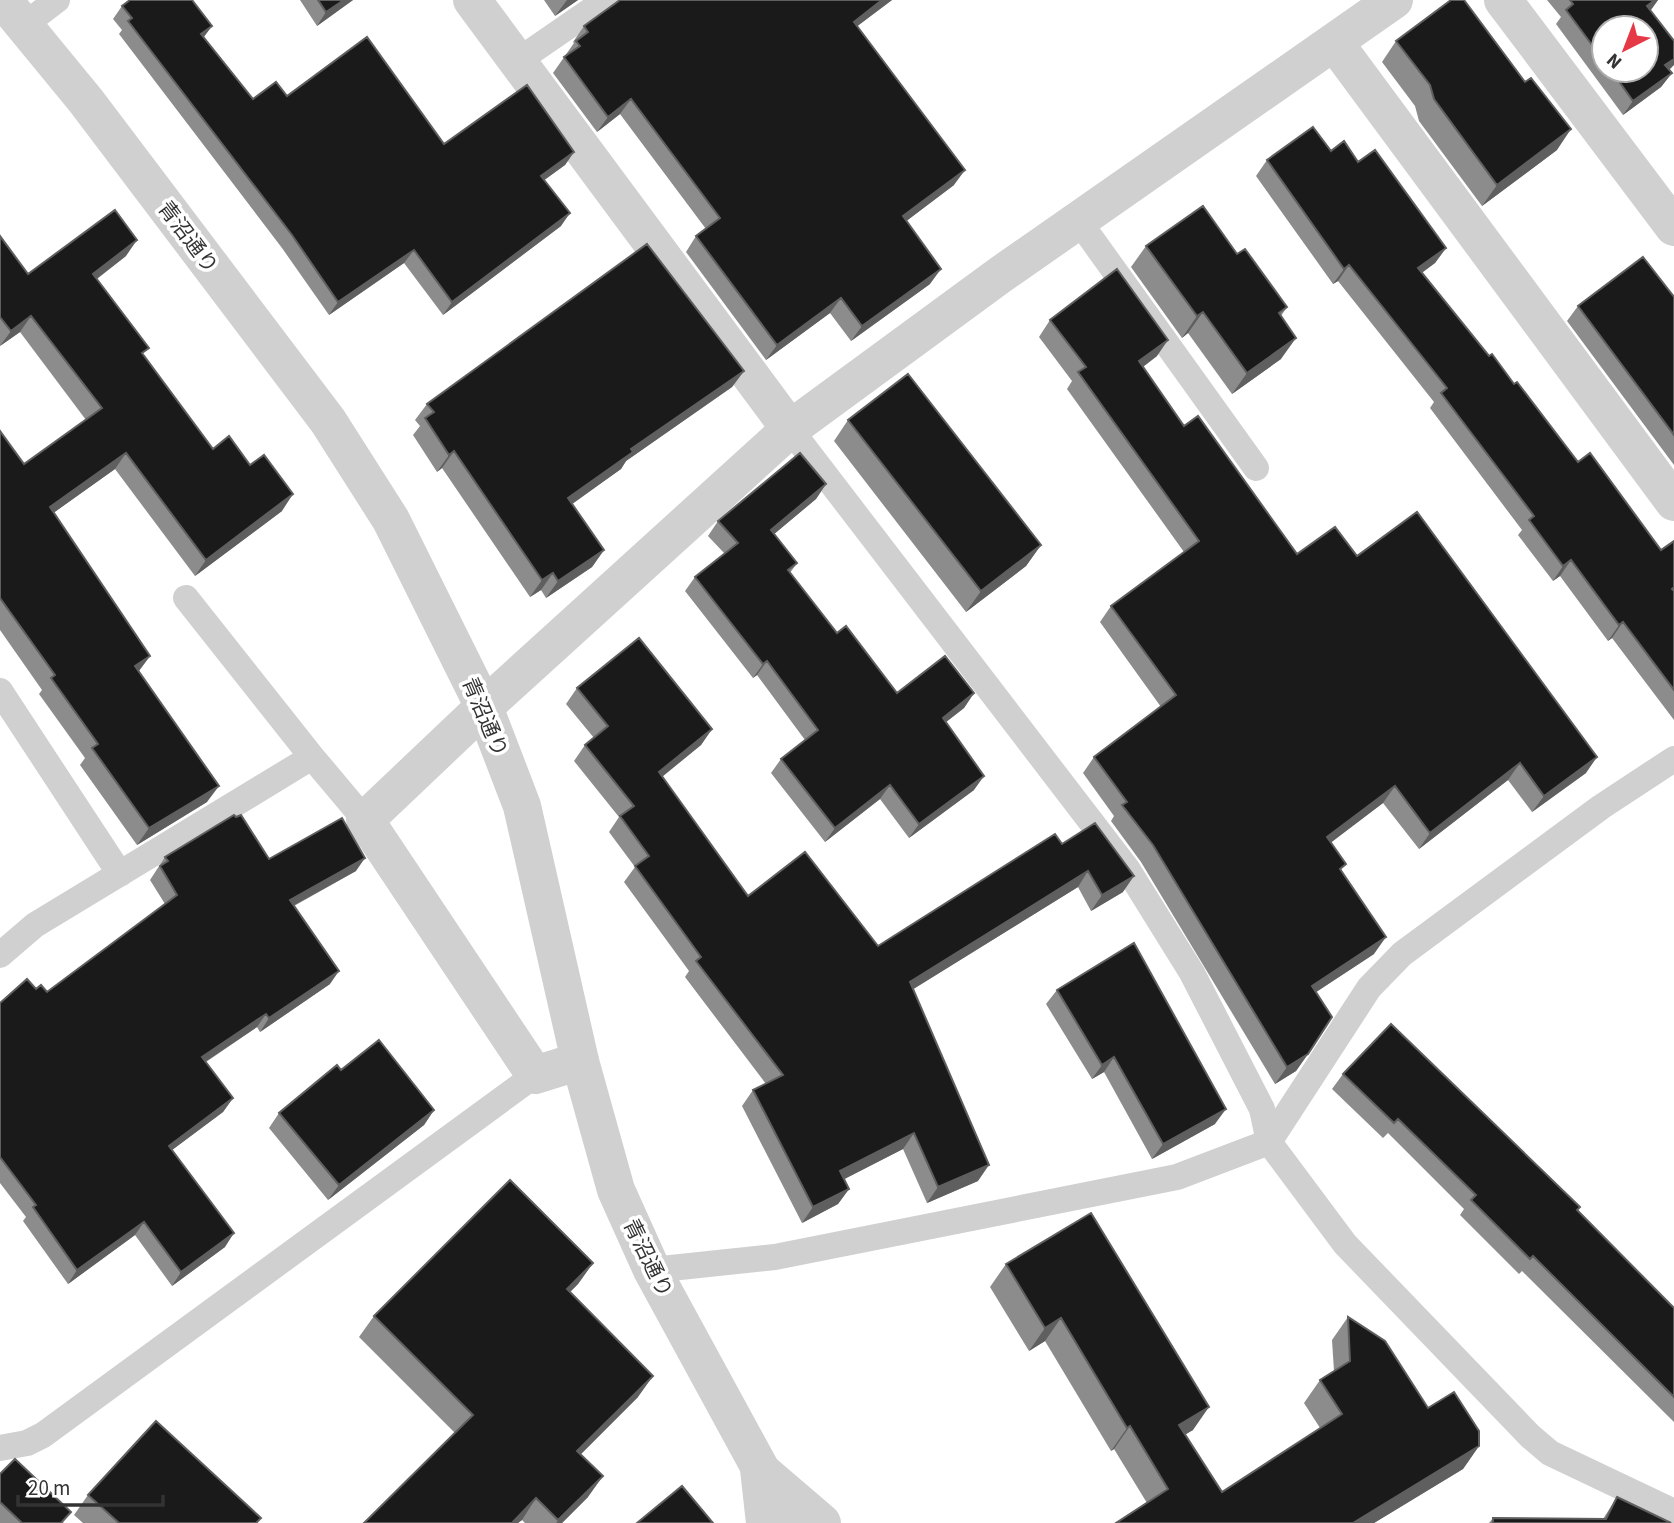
<svg xmlns="http://www.w3.org/2000/svg" width="1674" height="1523" font-family="'Source Sans 3','Noto Sans JP',sans-serif">
  <rect width="100%" height="100%" fill="#fff"/>
  <g fill="none" stroke-linecap="round" stroke-linejoin="round">
    <path stroke="#d0d0d0" stroke-width="26" d="M23 26 57 0
      M519 60 606 0
      M1078 220 1256 468
      M790 429 1128 870 1192 973 1262 1109 1269 1142 1345 1244 1530 1436 1550 1453 1674 1512
      M186 598 312 757
      M0 691 120 874
      M0 955 35 925 312 757 365 820
      M652 1270 775 1257 1177 1177 1269 1142 1369 988 1402 954 1601 807 1674 759
      M0 1448 27 1443 43 1435 535 1075"/>
    <path stroke="#d0d0d0" stroke-width="38" d="M472 0 790 429
      M1503 0 1674 227
      M1334 42 1674 502
      M580 1061 535 1075 365 820 484 707 790 429 1000 275 1394 0
      M765 1523 759 1469 822 1523"/>
    <path stroke="#d0d0d0" stroke-width="38" d="M3 0 86 101 328 421 391 520 484 707 522 806 580 1061 616 1190 652 1270 790 1523"/>
  </g>
  <path fill="#8c8c8c" fill-rule="evenodd" d="M300 0H353L317 26Z
    M544 0H578L555 16Z
    M619 0H892L857 26 954 185 906 221 930 284 851 341 830 313 766 360 686 252 696 236 706 229 620 114 597 132 553 73 574 43 573 42 584 26Z
    M1547 0H1658L1651 10 1672 67 1669 70 1672 73 1661 87 1623 115 1556 24 1561 17ZM1604 28 1646 70H1604Z
    M122 6 212 26 204 37 253 99 287 96 444 144 574 152 565 165 544 180 561 226 443 315 404 263 329 315 282 248 119 34 122 30 113 19Z
    M1396 41 1557 150 1482 206 1419 121 1415 106 1382 62Z
    M1331 151 1358 162 1446 248 1435 263 1422 273 1489 356 1514 384 1578 462 1661 550 1674 541V720L1612 638 1608 641 1560 576 1553 581 1518 535 1522 530 1430 408 1434 402 1338 281 1333 284 1256 176 1267 160Z
    M0 236 28 274 126 256 97 279 144 356 213 449 282 511 195 576 115 469 53 513 150 656 139 671 207 802 137 845 80 765 85 758 39 694 42 690 0 630V431L24 464 86 420 20 332 0 346Z
    M1146 246 1237 254 1287 307 1281 316V359L1232 394 1188 333 1182 338 1131 267Z
    M1674 297V465L1567 321 1578 306Z
    M1050 320 1157 356 1143 367 1184 426 1297 554 1357 556 1586 773 1532 812 1508 780 1419 849 1383 803 1331 842 1374 954 1316 992 1308 1054 1296 1071 1275 1084 1141 862 1111 821 1114 816 1083 773 1094 757 1161 707 1100 622 1111 606 1184 552 1067 389 1072 381 1039 337Z
    M744 371 732 387 626 461 621 469 572 503 604 550 592 567 546 598 541 590 530 597 442 468 437 472 413 435 420 426 415 420 427 404Z
    M848 420 1041 545 1026 566 966 612 834 441Z
    M826 484 816 499 774 534 797 563 790 573 837 633 897 693H974L964 708 946 722 974 790 909 838 880 799 825 842 771 773 781 759 805 740 757 675 753 678 685 591 695 577 725 554 708 536 718 521Z
    M577 688 712 729 701 745 662 777 748 896 878 946 1062 844 1123 892 1091 911 1078 887 913 989 978 1181 927 1203 903 1149 844 1179 849 1189 838 1204 802 1223 742 1106 753 1090 766 1084 685 977 689 971 624 882 635 867 609 832 619 817 574 761 585 745 594 738 566 704Z
    M165 857 269 859 356 871 294 906 330 984 260 1032 257 1027 206 1062 233 1098 223 1112 172 1150 225 1247 172 1286 135 1235 68 1284 23 1221 26 1217 0 1183V1003L36 989 47 992 165 904 150 880Z
    M1057 990 1215 1124 1152 1159 1104 1072 1092 1079 1046 1004Z
    M341 1070 434 1110 424 1125 328 1200 269 1128 279 1113Z
    M1343 1074 1578 1210 1674 1308V1422L1522 1271 1519 1274 1460 1215 1464 1209 1388 1133 1383 1138 1332 1089Z
    M593 1263 578 1284 570 1292 638 1397 581 1454 588 1497 562 1523H525L522 1520 518 1523H364L455 1433 359 1337 374 1316Z
    M1006 1264 1193 1430 1185 1434 1222 1492 1320 1428 1304 1403 1320 1380 1334 1371 1332 1340 1348 1317 1428 1408 1479 1446 1463 1469 1374 1523H1116L1147 1503 1114 1449 1111 1451 1045 1341 1029 1351 990 1287Z
    M0 1474 64 1523H0Z
    M88 1495 261 1518 257 1523H83L74 1515Z
    M1617 1497 1671 1523H1489L1493 1518 1603 1519Z"/>
  <path fill="#5f5f5f" d="M344 0H353L317 26 326 12Z
    M567 0H578L555 16Z
    M882 0H892L843 37 854 22Z
    M1655 0H1658L1650 11 1647 6Z
    M212 26 202 39 201 34Z
    M1674 59V65L1672 67 1655 80 1665 65Z
    M1672 73 1661 87 1623 115 1633 101Z
    M631 99 620 114 597 132 608 117Z
    M1571 129 1557 150 1482 206 1497 185Z
    M574 152 565 165 532 189 541 176Z
    M965 170 954 185 892 232 903 216Z
    M570 213 561 226 443 315 452 302Z
    M137 240 126 256 82 290 93 274Z
    M1446 248 1435 263 1407 283 1418 268Z
    M414 250 404 263 329 315 338 302Z
    M1349 265 1338 281 1333 284 1344 269Z
    M941 269 930 284 851 341 862 326Z
    M841 298 830 313 766 360 777 345Z
    M1203 312 1188 333 1182 338 1197 316Z
    M31 316 20 332 0 346 11 331Z
    M1296 338 1281 359 1232 394 1247 373Z
    M1168 340 1157 356 1128 378 1139 361Z
    M744 371 732 387 626 461 621 469 557 515 568 498 631 449Z
    M454 451 442 468 437 472 449 455Z
    M126 453 115 469 38 524 50 507Z
    M826 484 816 499 761 545 771 530Z
    M293 494 282 511 195 576 206 560Z
    M1041 545 1026 566 966 612 981 591Z
    M604 550 592 567 546 598 558 581Z
    M1571 560 1560 576 1553 581 1563 566Z
    M553 573 541 590 530 597 542 580Z
    M1623 622 1612 638 1608 641 1619 625Z
    M150 656 138 672 135 666Z
    M767 661 757 675 753 678 763 664Z
    M974 693 964 708 932 733 943 718Z
    M712 729 701 745 648 788 659 772Z
    M1597 757 1586 773 1532 812 1544 796Z
    M1520 763 1508 780 1419 849 1430 833Z
    M984 776 974 790 909 838 919 824Z
    M890 785 880 799 825 842 835 828Z
    M219 786 207 802 137 845 149 828Z
    M1395 786 1383 803 1316 854 1327 837Z
    M365 858 356 871 280 913 290 900Z
    M1088 871 1078 887 899 998 910 982Z
    M1134 876 1123 892 1091 911 1102 895Z
    M1386 937 1374 954 1301 1002 1312 986Z
    M339 971 330 984 260 1032 269 1018Z
    M266 1014 257 1027 193 1070 202 1057Z
    M1308 1054 1296 1071 1275 1084 1287 1067Z
    M1114 1057 1104 1072 1092 1079 1102 1065Z
    M233 1098 223 1112 160 1159 169 1146Z
    M1226 1109 1215 1124 1152 1159 1163 1144Z
    M434 1110 424 1125 328 1200 339 1185Z
    M914 1133 903 1149 829 1187 840 1171Z
    M989 1165 978 1181 927 1203 938 1187Z
    M849 1189 838 1204 802 1223 813 1207Z
    M144 1222 135 1235 68 1284 77 1270Z
    M234 1233 225 1247 172 1286 181 1272Z
    M593 1263 578 1284 552 1310 567 1289Z
    M1061 1318 1045 1341 1029 1351 1045 1328Z
    M653 1376 638 1397 563 1472 577 1451Z
    M1209 1407 1193 1430 1163 1448 1179 1425Z
    M1130 1426 1114 1449 1111 1451 1127 1428Z
    M1479 1446 1463 1469 1374 1523H1353Z
    M603 1476 588 1497 562 1523H556Z
    M536 1498 522 1520 518 1523H512Z"/>
  <path fill="#1a1a1a" stroke="#5f5f5f" stroke-width="2" d="M130 0H192L212 26 201 34 253 99 276 82 287 96 367 37 444 144 527 85 574 152 541 176 570 213 452 302 414 250 338 302 292 235 128 21 132 18 122 6Z
    M318 0H344L326 12Z
    M620 0H882L854 22 965 170 903 216 941 269 862 326 841 298 777 345 696 236 720 218 631 99 608 117 564 57 580 46 576 41 588 32 584 26Z
    M1451 0H1464L1525 82 1531 78 1571 129 1497 185 1434 99 1430 85 1396 41Z
    M1570 0H1655L1647 6 1674 41V59L1665 65 1672 73 1633 101 1611 70H1646V28H1604V61L1566 10 1573 4Z
    M1313 127 1331 151 1344 141 1358 162 1375 150 1446 248 1418 268 1489 356 1492 354 1514 384 1517 382 1578 462 1590 453 1661 550 1674 541V587L1672 589 1674 591V690L1623 622 1619 625 1571 560 1563 566 1529 520 1534 516 1441 393 1447 388 1349 265 1344 269 1267 160Z
    M1203 206 1237 254 1245 249 1287 307 1279 313 1296 338 1247 373 1203 312 1197 316 1146 246Z
    M115 210 137 240 93 274 149 348 142 353 213 449 229 436 250 465 264 455 293 494 206 560 126 453 50 507 150 656 135 666 219 786 149 828 92 748 98 744 51 678 55 675 0 598V431L24 464 102 408 31 316 11 331 0 317V236L28 274Z
    M647 244 744 371 631 449 633 452 568 498 604 550 558 581 553 573 542 580 454 451 449 455 425 418 434 412 427 404Z
    M1643 257 1674 297V435L1578 306Z
    M1117 269 1168 340 1139 361 1184 426 1198 416 1297 554 1335 527 1357 556 1417 512 1597 757 1544 796 1520 763 1430 833 1395 786 1327 837 1346 864 1340 869 1386 937 1312 986 1332 1017 1308 1054 1287 1067 1153 845 1122 805 1127 802 1094 757 1176 695 1111 606 1199 541 1078 372 1086 367 1050 320Z
    M908 374 1041 545 981 591 848 420Z
    M800 453 826 484 771 530 797 563 788 570 837 633 846 626 897 693 945 656 974 693 943 718 984 776 919 824 890 785 835 828 781 759 818 730 767 661 763 664 695 577 738 543 718 521Z
    M639 638 712 729 659 772 748 896 805 852 878 946 1055 834 1062 844 1095 823 1134 876 1102 895 1088 871 910 982 989 1165 938 1187 914 1133 840 1171 849 1189 813 1207 753 1090 783 1075 696 961 701 957 635 866 649 856 620 816 634 806 585 745 608 726 577 688Z
    M234 815 236 817 241 815 269 859 342 818 365 858 290 900 339 971 269 1018 266 1014 202 1057 233 1098 169 1146 234 1233 181 1272 144 1222 77 1270 33 1207 36 1205 0 1157V1003L27 979 36 989 41 985 47 992 177 895 160 866 168 861 165 857Z
    M1134 943 1226 1109 1163 1144 1114 1057 1102 1065 1057 990Z
    M1391 1024 1580 1207 1577 1210 1674 1308V1397L1533 1256 1530 1259 1471 1200 1476 1195 1398 1119 1394 1123 1343 1074Z
    M379 1040 434 1110 339 1185 279 1113 337 1065 341 1070Z
    M510 1180 593 1263 567 1289 653 1376 577 1451 603 1476 558 1520 536 1498 512 1523H364L473 1415 374 1316Z
    M1091 1213 1209 1407 1179 1425 1222 1492 1342 1414 1320 1380 1350 1361 1348 1317 1385 1341 1428 1408 1454 1392 1479 1431V1446L1353 1523H1116L1168 1489 1130 1426 1127 1428 1061 1318 1045 1328 1006 1264Z
    M156 1421 261 1518 256 1523H119L88 1495Z
    M15 1459 71 1512 61 1523H22L0 1502V1474Z
    M682 1486 713 1523H637Z
    M1617 1497 1671 1523H1493V1518L1606 1519Z"/>
  <g text-anchor="middle" stroke-width="7" stroke-linejoin="round" paint-order="stroke">
    <g font-size="21" fill="#333" stroke="#fff">
      <text transform="translate(188 237) rotate(53)" y="7">青沼通り</text>
      <text transform="translate(485 717) rotate(67)" y="7">青沼通り</text>
      <text transform="translate(648 1258) rotate(64)" y="7">青沼通り</text>
    </g>
  </g>
  <g transform="translate(1625 49) rotate(222)"><circle r="33" fill="#ffffff" stroke="#adadad" stroke-width="2"/>
  <path d="M0-5L12 26L0 18L-12 26Z" fill="#e63946"/>
  <text y="-10" font-size="19" font-weight="bold" text-anchor="middle" fill="#333333">N</text>
  </g>
  <path d="M18 1495v10h145v-10" fill="none" stroke="#333333" stroke-width="3.5"/>
  <text x="28" y="1495" font-size="21" fill="#333333" stroke="#ffffff" stroke-width="5" paint-order="stroke">20 m</text>
</svg>
